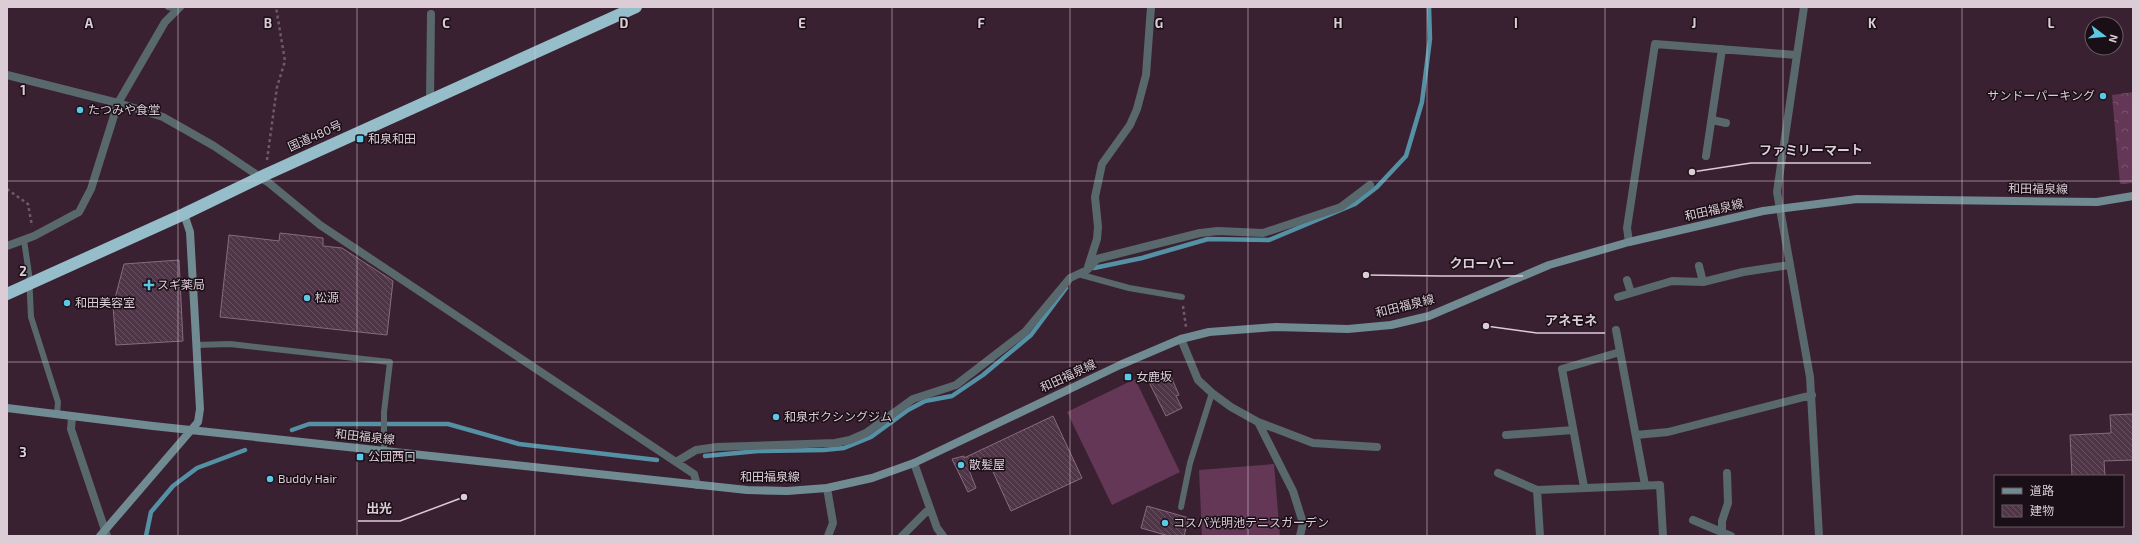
<svg xmlns="http://www.w3.org/2000/svg" width="2140" height="543" font-family="'Exo 2','Noto Sans JP',sans-serif">
  <defs>
    <pattern id="park-crowns" width="20" height="18" patternUnits="userSpaceOnUse"><rect width="20" height="18" fill="#643757"/><path d="M2 6a3 3 0 1 1 6 0M12 15a3 3 0 1 1 6 0" fill="none" stroke="#7a536e"/></pattern>
    <pattern id="building-back-hatch" width="6" height="6" patternUnits="userSpaceOnUse"><rect width="6" height="6" fill="#4f3547"/><path d="M-1 5l2 2M0 0l6 6M5-1l2 2" fill="none" stroke="#685161"/></pattern>
  </defs>
  <rect width="100%" height="100%" fill="#3a2132"/>
  <path fill="url(#park-crowns)" d="M2133 92V183L2120 184 2112 95Z"/>
  <path fill="#643757" d="M1135 379 1180 472 1112 505 1067 412Z
    M1274 464 1280 536H1202L1199 470Z"/>
  <g fill="none" stroke-linecap="round" stroke-linejoin="round">
    <path stroke="#5491a4" stroke-width="4.5" d="M1094 268 1142 258 1208 239 1269 240 1355 204 1377 187 1406 156 1422 102 1430 39 1429 7
      M292 430 309 424H448L519 444 657 460
      M705 456 758 451 824 450 844 448 871 437 908 410 925 401 952 396 983 375 1031 335 1066 288
      M146 536 151 512 173 486 197 468 245 450"/>
  </g>
  <path fill="url(#building-back-hatch)" stroke="#886b7e" d="M280 233 323 238V246L342 248 393 281 387 335 220 317 229 235 279 241Z
    M179 260 183 341 116 345 113 306 124 264Z
    M1169 372 1179 395 1176 396 1182 408 1166 416 1149 382Z
    M2133 414V460L2104 461 2105 476H2072L2070 435 2111 433 2110 415Z
    M1053 416 1082 478 1011 511 989 463 969 470 976 488 968 492 952 459 964 456V458Z
    M1147 506 1189 518 1184 536H1169L1141 528Z"/>
  <g fill="none" stroke-linecap="round" stroke-linejoin="round">
    <path stroke="#6f5968" stroke-width="2.5" stroke-dasharray="3 3" stroke-linecap="butt" d="M267 160 277 87 285 61 276 7
      M7 189 28 204 32 226
      M1183 306 1186 327"/>
    <path stroke="#58686d" stroke-width="6" d="M168 7 178 9
      M24 240 29 274 31 317 58 402 57 414
      M1078 274 1129 288 1182 297
      M196 345 230 344 390 362 384 412V451
      M1181 507 1190 463 1212 393"/>
    <path stroke="#58686d" stroke-width="8" d="M1804 7 1777 192 1810 377 1819 536
      M7 75 118 103 163 117 214 146 269 183 320 225 694 474 697 485
      M430 100 431 14
      M1712 120 1726 123
      M1706 156 1722 49
      M1629 242 1627 228 1655 44 1796 55
      M7 246 34 236 79 212 91 189 118 103 165 22 180 7
      M1699 266 1703 282
      M1089 268 1097 259 1200 233 1218 231 1263 233 1341 207 1370 185
      M1627 280 1631 293
      M1618 297 1672 281 1703 282 1743 272 1789 265
      M1616 330 1645 485
      M1181 339 1198 380 1212 393 1231 407 1258 422 1293 491 1303 523 1300 536
      M72 417 71 429 107 536
      M1258 422 1313 443 1377 447
      M1506 435 1573 430
      M1636 435 1668 432 1812 395
      M676 462 696 450 717 447 835 443 850 440 866 433 913 399 956 385 1025 332 1070 278 1087 270 1097 239 1098 227 1095 197 1102 164 1130 125 1137 109 1146 75 1151 7
      M914 463 937 528 943 536
      M1498 473 1537 490
      M1584 487 1562 369 1620 352
      M827 488 833 523 828 536
      M1693 520 1731 536
      M902 536 930 508
      M1540 536 1537 490 1660 485 1663 536
      M1722 536V521L1728 503 1727 473"/>
    <path stroke="#718b93" stroke-width="8" d="M7 408 153 426 747 490 787 491 827 488 872 478 914 463 1120 365 1181 339 1209 332 1276 327 1348 329 1391 325 1429 316 1549 265 1629 242 1763 211 1857 199 2097 202 2133 196
      M100 536 198 422 200 409 190 232 184 214"/>
    <path stroke="#95bdca" stroke-width="12" d="M7 294 184 214 267 174 636 7"/>
  </g>
  <path fill="none" stroke="#dcccd6" stroke-width="1" stroke-opacity="0.55" d="M178 7V536M357 7V536M535 7V536M713 7V536M892 7V536M1070 7V536M1248 7V536M1427 7V536M1605 7V536M1783 7V536M1962 7V536M7 181H2133M7 362H2133"/>
  <g fill="#5bc8e6" stroke="#1a0f17" stroke-width="1.5">
    <circle cx="2103" cy="96" r="4"/>
    <circle cx="80" cy="110" r="4"/>
    <rect x="356" y="135" width="8" height="8" rx="2"/>
    <path d="M147 279h4v4h4v4h-4v4h-4v-4h-4v-4h4z"/>
    <circle cx="307" cy="298" r="4"/>
    <circle cx="67" cy="303" r="4"/>
    <rect x="1124" y="373" width="8" height="8" rx="2"/>
    <circle cx="776" cy="417" r="4"/>
    <rect x="356" y="453" width="8" height="8" rx="2"/>
    <circle cx="961" cy="465" r="4"/>
    <circle cx="270" cy="479" r="4"/>
    <circle cx="1165" cy="523" r="4"/>
  </g>
  <g text-anchor="middle" stroke-width="3" stroke-linejoin="round" paint-order="stroke">
    <g font-size="12" fill="#dcccd6" stroke="#1a0f17" text-anchor="start">
      <text x="2095" y="100" text-anchor="end">サンドーパーキング</text>
      <text x="88" y="114">たつみや食堂</text>
      <text x="368" y="143">和泉和田</text>
      <text x="157" y="289">スギ薬局</text>
      <text x="315" y="302">松源</text>
      <text x="75" y="307">和田美容室</text>
      <text x="1136" y="381">女鹿坂</text>
      <text x="784" y="421">和泉ボクシングジム</text>
      <text x="368" y="461">公団西口</text>
      <text x="969" y="469">散髪屋</text>
      <text x="278" y="483">Buddy Hair</text>
      <text x="1173" y="527">コスパ光明池テニスガーデン</text>
    </g>
    <g font-size="12" fill="#dcccd6" stroke="#1a0f17">
      <text transform="translate(315 136) rotate(-24)" y="4">国道480号</text>
      <text transform="translate(2038 189) rotate(1)" y="4">和田福泉線</text>
      <text transform="translate(1714 210) rotate(-13)" y="4">和田福泉線</text>
      <text transform="translate(1405 306) rotate(-14)" y="4">和田福泉線</text>
      <text transform="translate(1068 376) rotate(-25)" y="4">和田福泉線</text>
      <text transform="translate(365 437) rotate(6)" y="4">和田福泉線</text>
      <text x="770" y="481">和田福泉線</text>
    </g>
  </g>
  <g font-size="13" text-anchor="middle" font-weight="bold" fill="#dcccd6" stroke="#1a0f17" stroke-width="3" stroke-linejoin="round" paint-order="stroke">
    <text x="89" y="28">A</text>
    <text x="268" y="28">B</text>
    <text x="446" y="28">C</text>
    <text x="624" y="28">D</text>
    <text x="802" y="28">E</text>
    <text x="981" y="28">F</text>
    <text x="1159" y="28">G</text>
    <text x="1338" y="28">H</text>
    <text x="1516" y="28">I</text>
    <text x="1694" y="28">J</text>
    <text x="1872" y="28">K</text>
    <text x="2051" y="28">L</text>
    <text x="23" y="95">1</text>
    <text x="23" y="276">2</text>
    <text x="23" y="457">3</text>
  </g>
  <path fill="none" stroke="#dcccd6" stroke-width="1.5" d="M1692 172L1751 163H1871M1366 275L1442 276H1523M1486 326L1537 333H1605M464 497L400 521H358"/>
  <g fill="#dcccd6" stroke="#1a0f17" stroke-width="1.5">
    <circle cx="1692" cy="172" r="4"/>
    <circle cx="1366" cy="275" r="4"/>
    <circle cx="1486" cy="326" r="4"/>
    <circle cx="464" cy="497" r="4"/>
  </g>
  <g font-size="13" text-anchor="middle" font-weight="bold" fill="#dcccd6" stroke="#1a0f17" stroke-width="3" stroke-linejoin="round" paint-order="stroke">
    <text x="1811" y="155">ファミリーマート</text>
    <text x="1482" y="268">クローバー</text>
    <text x="1571" y="325">アネモネ</text>
    <text x="379" y="513">出光</text>
  </g>
  <rect width="2140" height="543" fill="none" stroke="#dcccd6" stroke-width="16"/>
  <rect x="1994" y="475" width="130" height="52" fill="#1a0f17" stroke="#685b63"/>
  <rect x="2002" y="488" width="20" height="6" fill="#718b93" stroke="#685b63"/>
  <text x="2030" y="495" font-size="12" fill="#dcccd6">道路</text>
  <rect x="2002" y="505" width="20" height="12" fill="url(#building-back-hatch)" stroke="#685b63"/>
  <text x="2030" y="515" font-size="12" fill="#dcccd6">建物</text>
  <g transform="translate(2104 36) rotate(106)"><circle r="19" fill="#1a0f17" stroke="#685b63"/>
  <path d="M0-3L7 15L0 10L-7 15Z" fill="#5bc8e6"/>
  <text y="-6" font-size="11" font-weight="bold" text-anchor="middle" fill="#dcccd6">N</text>
  </g>
</svg>
